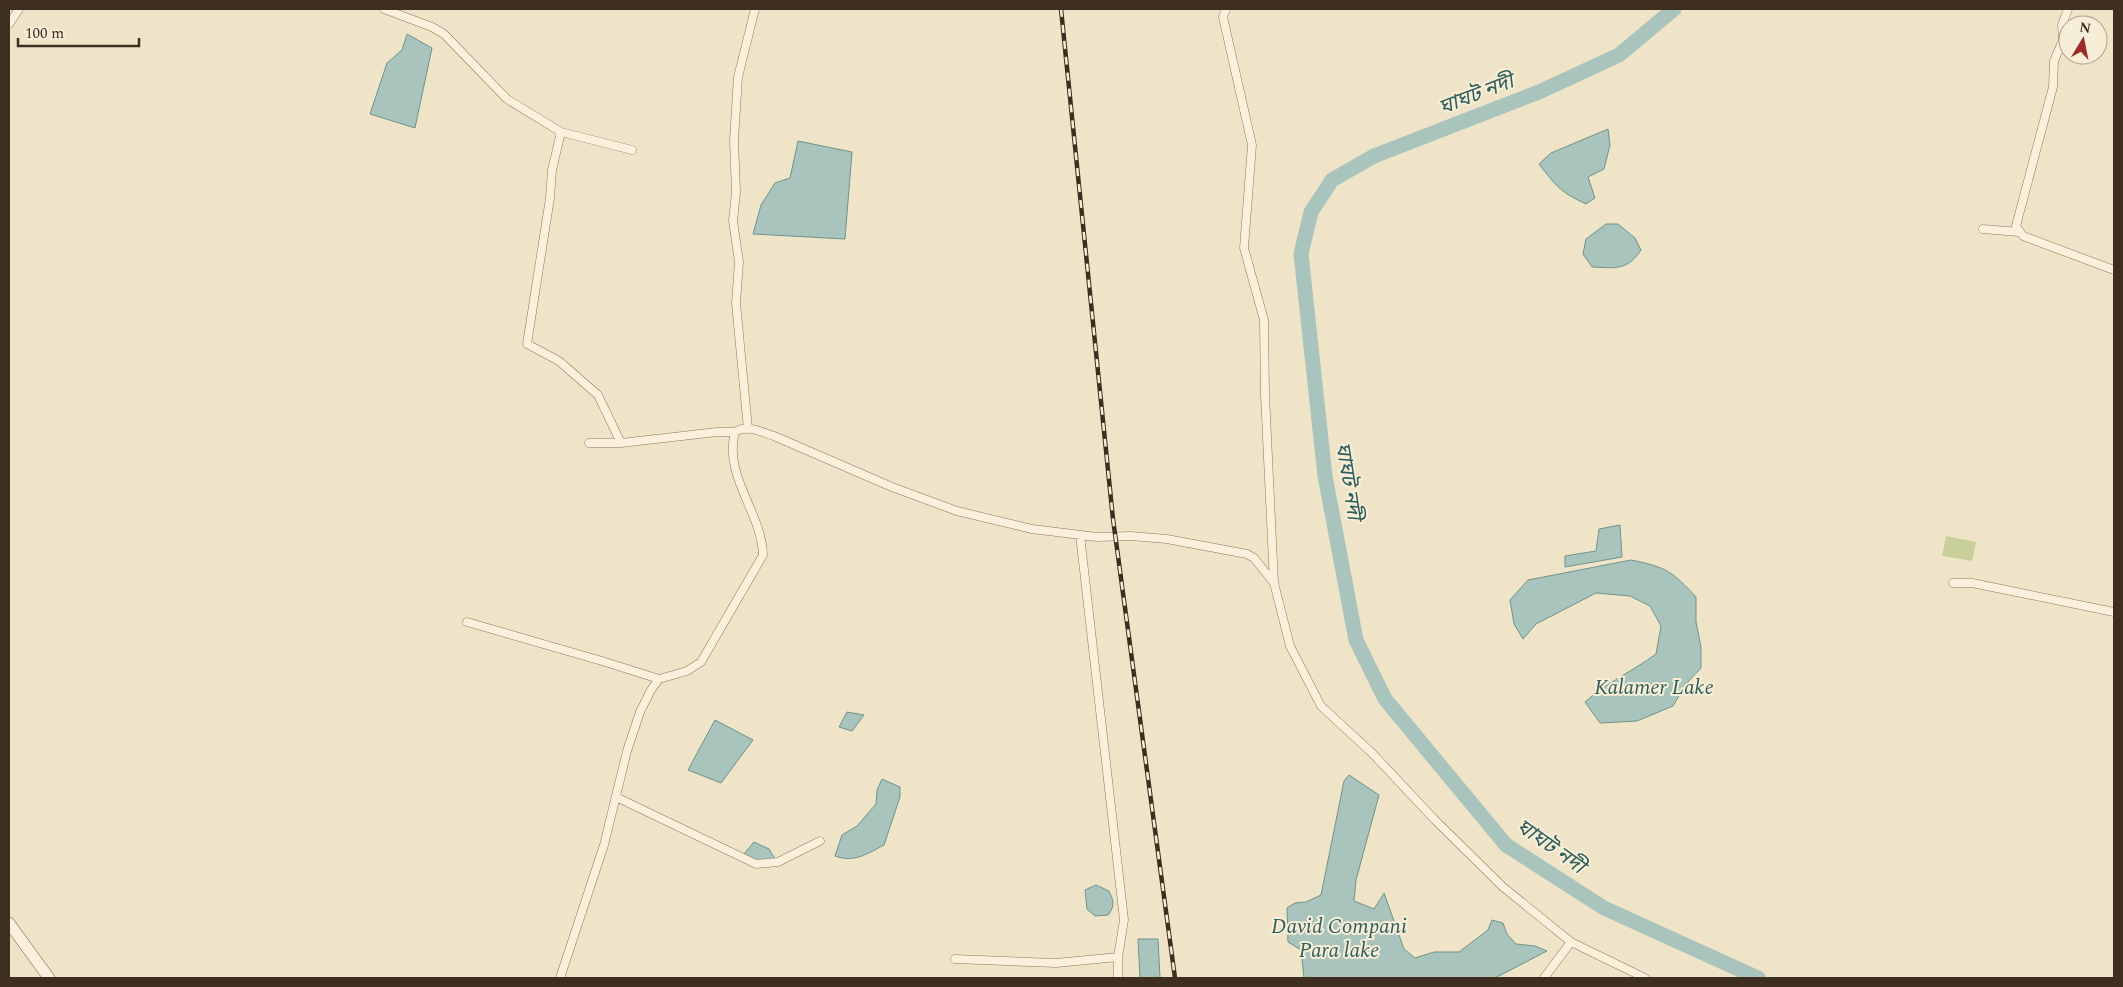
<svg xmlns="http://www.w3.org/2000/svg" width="2123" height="987" font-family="Spectral,'Noto Sans Bengali',serif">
  <rect width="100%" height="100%" fill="#f0e4c8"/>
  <path fill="#c9cf9b" d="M1946 536 1976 542 1972 561 1942 556Z"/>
  <path fill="#a9c4bc" stroke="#6f938a" d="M407 34 432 48 415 128 370 114 387 63 402 50Z
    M1608 129 1610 145 1604 169 1588 177 1595 198 1586 204C1560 192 1556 186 1539 164L1551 153Z
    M798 141 852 152 845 239 753 234 761 205 775 183 790 178Z
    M1606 224H1618L1635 238 1641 250C1627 271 1615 268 1592 267L1583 254 1586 239Z
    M1620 525 1622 557 1565 567V556L1596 551 1599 529Z
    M1631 560C1666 567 1672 571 1696 597V622L1701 647V668L1686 684 1673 706 1637 721 1600 723 1585 702C1606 683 1633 671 1656 654L1661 626 1650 606 1630 596 1596 593 1536 624 1523 639 1514 624 1510 600 1528 580Z
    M847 712 864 715 852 731 839 727Z
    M715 720 753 740 721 783 688 770Z
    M1349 775 1379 795 1356 880 1354 901 1374 909 1384 893 1404 949 1415 958 1434 952H1459L1488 930 1492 920 1503 923 1507 934 1516 944 1535 946 1547 951 1495 978H1304L1301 950 1288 942 1287 908 1295 903 1306 902 1321 895 1344 781Z
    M882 779 900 787V797L884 845C867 854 854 863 835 856L842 835 857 826 876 804 877 790Z
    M754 842 769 849 775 859 770 867 750 864 744 854Z
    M1096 885 1109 891C1114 901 1115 906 1108 915L1095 916 1087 909 1085 890Z
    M1138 939H1158L1160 978H1140Z"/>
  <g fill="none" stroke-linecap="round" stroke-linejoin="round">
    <path stroke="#a9c4bc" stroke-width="15" d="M1674 9 1619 55 1539 92 1374 156 1332 180 1311 212 1301 254 1325 476 1356 640 1385 699 1506 845 1604 908 1758 978"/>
    <g stroke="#8d765c" stroke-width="9">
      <path id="street" d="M384 9 432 27 444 34 507 99 561 132 632 150
        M1226 9 1223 17 1252 145 1244 248 1264 320 1265 395 1274 583 1290 646 1321 706 1372 753 1435 820 1503 887 1571 942 1645 978
        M2068 9 2062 25 2063 40 2054 61 2053 87 2016 226 2023 236 2114 270
        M9 24 19 9
        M561 132 552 170 550 198 527 344 559 361 598 395 621 443 717 432H735
        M1983 229 2019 232
        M748 429 736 303 739 262 733 221 736 192 734 140 738 77 755 9
        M589 443H621
        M1080 535 1124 920 1118 957V978
        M1953 583H1972L2114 612
        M467 622 602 661 659 679
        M616 797 756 864 778 862 820 841
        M955 959 1056 963 1118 957
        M560 978 604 845 627 751 640 712 651 690 659 679 687 671 701 662 763 555C762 513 723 476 735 432 747 424 761 432 774 436L892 487 957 511 1032 529 1097 537 1131 536 1167 539 1247 554 1254 558 1274 583
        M1544 978 1571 942"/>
    </g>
    <g stroke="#6f573f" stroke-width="12">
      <path id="secondary" d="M9 923 49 978"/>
    </g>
    <use href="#street" stroke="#faf1dc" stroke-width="8"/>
    <use href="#secondary" stroke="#faf1dc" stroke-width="11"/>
    <g stroke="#3d2e20" stroke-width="4.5">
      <path id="rail" d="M1061 9 1113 519 1175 978"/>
    </g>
    <use href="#rail" stroke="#f7eed8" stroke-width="2.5" stroke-dasharray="8" stroke-linecap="butt"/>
  </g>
  <g text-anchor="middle" stroke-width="4" stroke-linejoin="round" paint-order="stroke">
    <g font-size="21" font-style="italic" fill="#2f5d5a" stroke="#f7eed8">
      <text transform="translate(1476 94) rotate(-21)" y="7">ঘাঘট নদী</text>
      <text transform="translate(1349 481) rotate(81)" y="7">ঘাঘট নদী</text>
      <text x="1654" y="694">Kalamer Lake</text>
      <text transform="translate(1551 846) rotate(35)" y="7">ঘাঘট নদী</text>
      <text x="1339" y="933">David Compani<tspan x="1339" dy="24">Para lake</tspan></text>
    </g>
  </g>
  <rect width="2123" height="987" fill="none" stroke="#3d2e20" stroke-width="20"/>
  <g transform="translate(2083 40) rotate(10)"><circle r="24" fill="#f7eed8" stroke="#ada18e"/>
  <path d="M0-4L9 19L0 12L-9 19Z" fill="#9e2a2b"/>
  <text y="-8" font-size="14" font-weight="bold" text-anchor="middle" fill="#3d2e20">N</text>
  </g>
  <path d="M18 38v8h121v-8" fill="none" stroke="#3d2e20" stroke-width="2.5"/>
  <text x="25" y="38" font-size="15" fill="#3d2e20" stroke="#f7eed8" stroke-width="4" paint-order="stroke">100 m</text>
</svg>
